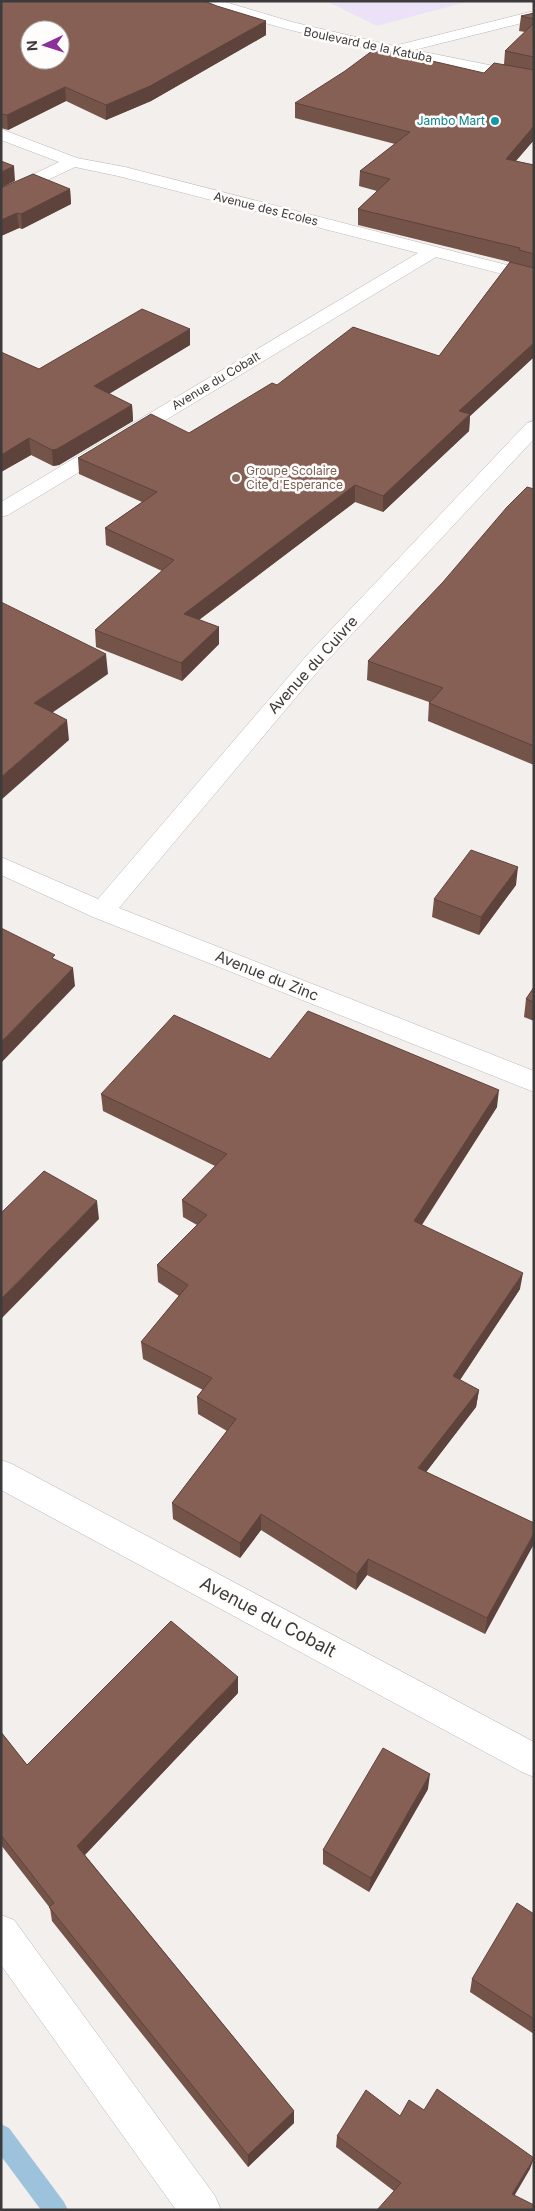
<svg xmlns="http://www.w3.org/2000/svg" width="535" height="2211" font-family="Inter,sans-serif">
  <rect width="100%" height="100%" fill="#f3efed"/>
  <path fill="#ebe2f7" d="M326 1H470L377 26Z"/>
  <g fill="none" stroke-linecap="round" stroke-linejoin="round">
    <path fill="#9dc3dc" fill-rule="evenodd" d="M1 2124 9 2128 64 2202 68 2210H41L1 2156Z"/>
    <g stroke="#bab6b4" stroke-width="1">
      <path id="minor" d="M1 129 77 158 125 167 534 272V282L436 257 8 515 1 517V502L418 253 118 176 75 167 1 202V190L59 162 1 140Z
        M534 421V439L324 664 119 908 534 1071V1092L93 917 1 875V857L98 899 308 654 527 423Z
        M1 1460 12 1464 534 1742V1777L522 1772 1 1490Z
        M1 1915 14 1920 215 2196 221 2210H176L1 1965Z"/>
    </g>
    <g stroke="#bab6b4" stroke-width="1">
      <path id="tertiary" d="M199 1H222L292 22 394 46 534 11V20L414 50 534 74V84C422 61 310 39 201 4Z"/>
    </g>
    <use href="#minor" fill="#fff" fill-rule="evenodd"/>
    <use href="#tertiary" fill="#fff" fill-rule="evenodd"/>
  </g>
  <path fill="#745349" d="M1 1 266 35 151 101 106 120 66 101 8 130 1 128Z
    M534 13V140L516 161 534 165V357L470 416 469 431 383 512 355 502 199 620 219 627V644L182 681 96 647 95 630 162 571 106 545 105 528 142 502 79 474 78 458 189 433 277 385 439 356 510 262 358 225V209L377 191 359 186 360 171 395 144 295 118V103L484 73 504 64 505 51 525 32 519 31 521 16Z
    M1 188 70 189 71 204 22 229 19 228 1 236Z
    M190 329V345L109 394 132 405 133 421 59 465 53 466 31 455 1 472 39 369Z
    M534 489V765L428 721 429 702 367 680 368 661Z
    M516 885 479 935 432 917 434 899Z
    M534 987V1021L524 1017 526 999Z
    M270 1059 497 1107 422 1225 520 1289 460 1380 479 1390 476 1407 426 1472 534 1523 485 1634 367 1575 356 1590 261 1530 240 1558 173 1519 172 1503 227 1431 198 1414 197 1397 203 1390 143 1359 141 1342 179 1296 158 1282 157 1265 197 1225 183 1217 182 1200 215 1166 103 1111 101 1094Z
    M238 1693 85 1855 294 2111V2123L248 2167 52 1921 50 1908 1 1845V1732L27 1765Z
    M428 1789 369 1892 323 1864V1850Z
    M534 1914V2034L470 1992 472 1979Z
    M424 2110 530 2169 394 2191 336 2147 337 2136 400 2116Z"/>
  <path fill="#5e433c" d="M266 21V35L151 101 106 120V105Z
    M65 87 66 101 8 130 7 115Z
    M534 126V140L504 174 506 159Z
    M14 166 15 181 1 188V172Z
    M70 189 71 204 22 229 21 214Z
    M17 213 19 228 1 236V220Z
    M190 329V345L95 402 94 386Z
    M534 343V357L470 416 469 431 383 512V496L459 411Z
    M132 405 133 421 59 465 53 466 52 450Z
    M29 438 31 455 1 472V455Z
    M355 485V502L184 631V614Z
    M219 627V644L182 681 181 663Z
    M106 654 108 674 36 724 34 703Z
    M67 720 69 740 1 800V777Z
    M518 867 516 885 479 935 481 917Z
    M73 968 75 986 1 1063V1042Z
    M499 1090 497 1107 413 1238 414 1221Z
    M97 1201 99 1219 2 1318 1 1311V1299Z
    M523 1273 520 1289 452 1392 453 1376Z
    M479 1390 476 1407 417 1484 418 1468Z
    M261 1514V1530L240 1558V1543Z
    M534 1533V1544L485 1634 487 1618Z
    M368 1559 367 1575 356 1590 357 1574Z
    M238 1677V1693L79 1861 77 1846Z
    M430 1774 428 1789 369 1892 371 1878Z
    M294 2111V2123L248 2167V2155Z
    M534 2158 530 2169 509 2205 512 2194Z"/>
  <path fill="#876055" stroke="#5e433c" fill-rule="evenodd" d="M1 1H204L217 6 266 21 150 86 106 105 65 87 7 115 1 114ZM30 30H60V60H30Z
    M534 13V19L521 16Z
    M534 23V57L505 51Z
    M376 48 484 73 494 63 534 70V126L506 159 534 165V254L519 250 520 248 358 209 390 179 360 171 410 132 295 103 345 71Z
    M1 161 14 166 1 172Z
    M33 174 70 189 21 214 17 213 1 220V188Z
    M510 262 534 268V343L459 411 470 414 383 496 355 485 184 614 219 627 181 663 95 630 174 560 105 528 157 492 78 458 151 414 189 433 272 383 277 385 353 327 439 356Z
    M142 309 190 329 94 386 132 405 57 449 52 450 29 438 1 455V352L39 369Z
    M527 487 534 489V746L429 703 443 688 368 661 443 582 507 507Z
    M1 602 106 654 34 703 67 720 1 777Z
    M471 850 518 867 481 917 434 899Z
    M1 928 55 955 52 958 73 968 1 1042Z
    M534 987V1002L526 999Z
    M308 1011 499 1090 414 1221 523 1273 453 1376 479 1390 418 1468 534 1523V1533L487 1618 368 1559 357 1574 261 1514 240 1543 172 1503 236 1419 197 1397 212 1378 141 1342 188 1285 157 1265 207 1215 182 1200 227 1154 101 1094 174 1015 270 1059Z
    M44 1171 97 1201 1 1299V1213Z
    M171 1621 238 1677 77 1846 294 2111 248 2155 49 1907 54 1903 1 1835V1732L27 1765Z
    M383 1748 430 1774 371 1878 323 1850Z
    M517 1903 534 1914V2019L472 1979Z
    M437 2089 534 2158 512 2194 534 2205V2210H377L401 2183 337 2136 366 2090 400 2116 409 2100 424 2110Z"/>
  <circle fill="#0f9aa8" stroke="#fffdfc" stroke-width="2" cx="495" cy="121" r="5"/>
  <circle fill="#8d6e63" stroke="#fffdfc" stroke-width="2" cx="236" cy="478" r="5"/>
  <g text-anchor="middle" stroke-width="5" stroke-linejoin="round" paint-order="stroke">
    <g font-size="12" fill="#3c3a3a" stroke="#fffdfc">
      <text transform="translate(368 45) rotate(12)" y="4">Boulevard de la Katuba</text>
      <text transform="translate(266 209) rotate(14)" y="4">Avenue des Ecoles</text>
      <text transform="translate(216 381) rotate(-31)" y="4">Avenue du Cobalt</text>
    </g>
    <g font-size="12" fill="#0d838f" stroke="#fffdfc" text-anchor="end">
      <text x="485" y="125">Jambo Mart</text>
    </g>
    <g font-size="12" fill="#785e54" stroke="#fffdfc" text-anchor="start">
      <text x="246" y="475">Groupe Scolaire<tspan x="246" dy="14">Cite d'Esperance</tspan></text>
    </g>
    <g font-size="15" fill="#3c3a3a" stroke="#fffdfc">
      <text transform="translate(313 665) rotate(-48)" y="5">Avenue du Cuivre</text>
      <text transform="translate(267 976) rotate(22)" y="5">Avenue du Zinc</text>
    </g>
    <g font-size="18" fill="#3c3a3a" stroke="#fffdfc">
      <text transform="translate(268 1617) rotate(28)" y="6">Avenue du Cobalt</text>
    </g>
  </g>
  <rect width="535" height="2211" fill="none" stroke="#3c3a3a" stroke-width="5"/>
  <g transform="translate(45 45) rotate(266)"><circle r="24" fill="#fffdfc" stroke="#b1afae"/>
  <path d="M0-4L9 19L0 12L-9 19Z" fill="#8d2f9a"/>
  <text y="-8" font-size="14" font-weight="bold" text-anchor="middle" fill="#3c3a3a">N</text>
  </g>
</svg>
